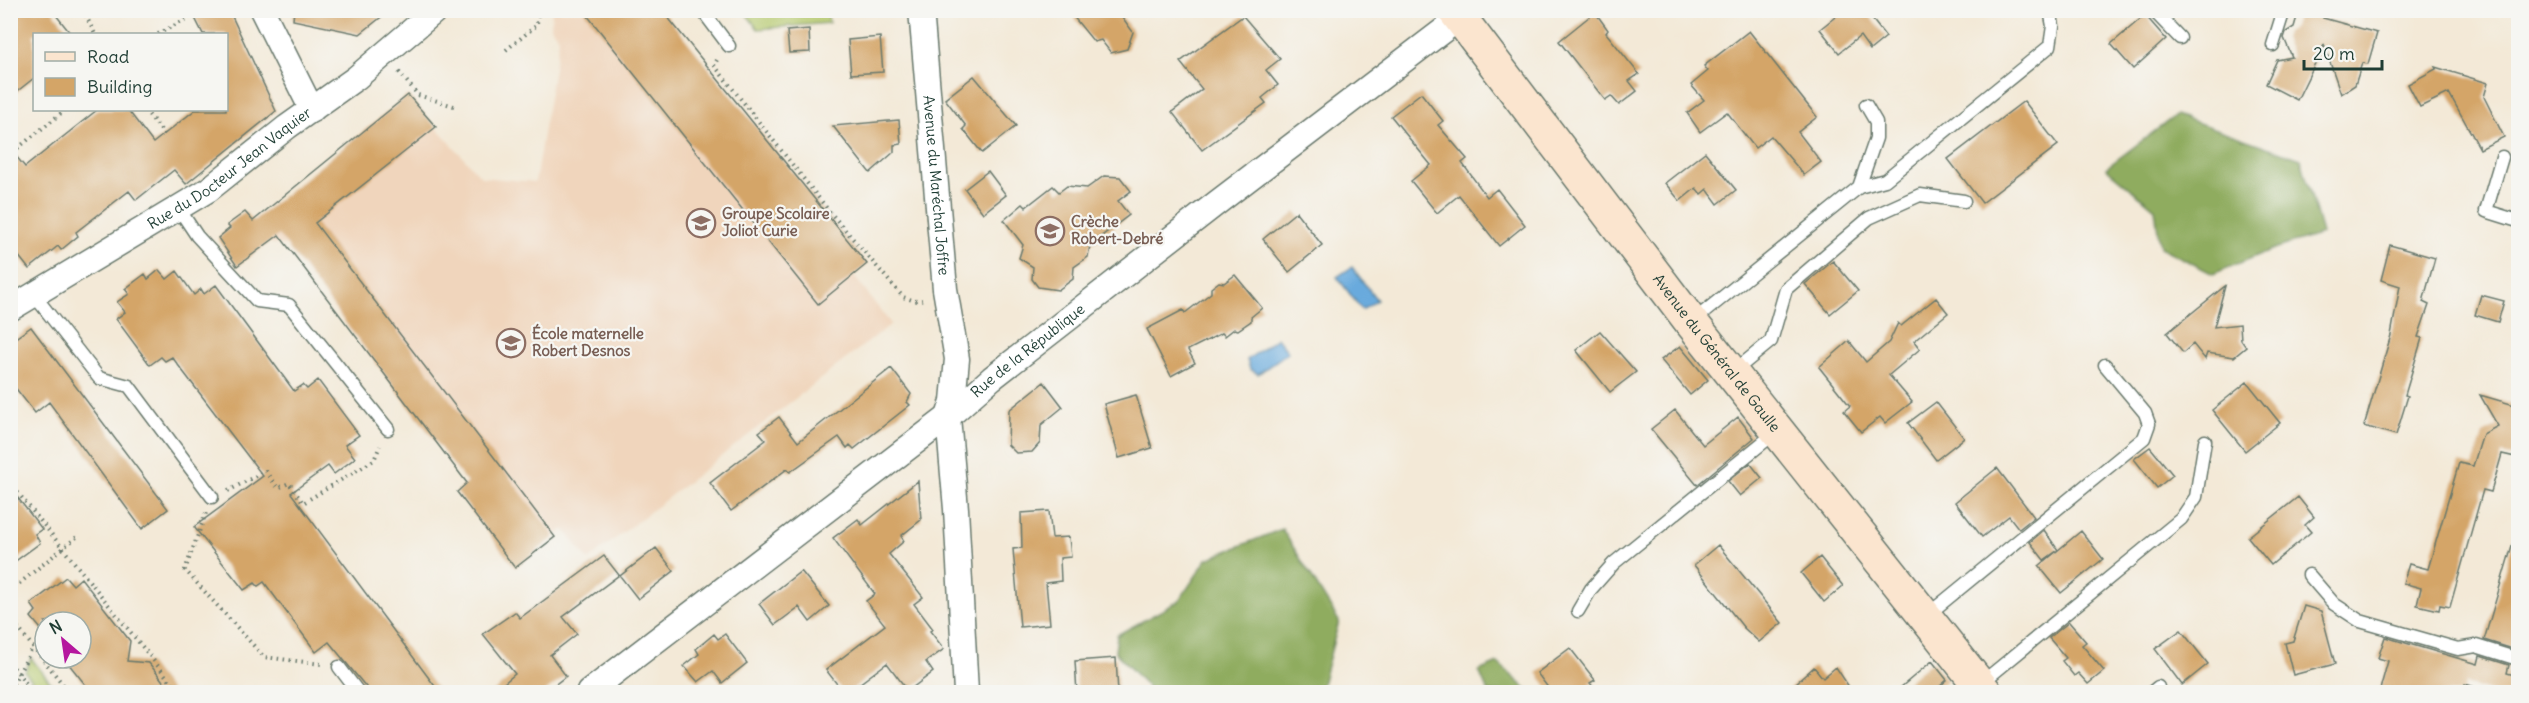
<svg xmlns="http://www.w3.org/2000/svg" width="2529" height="703" font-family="Delius,sans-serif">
  <rect width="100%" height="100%" fill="#f6f6f2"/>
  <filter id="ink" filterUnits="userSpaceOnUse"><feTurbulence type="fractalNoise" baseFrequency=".0167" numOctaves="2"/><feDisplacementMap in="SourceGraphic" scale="12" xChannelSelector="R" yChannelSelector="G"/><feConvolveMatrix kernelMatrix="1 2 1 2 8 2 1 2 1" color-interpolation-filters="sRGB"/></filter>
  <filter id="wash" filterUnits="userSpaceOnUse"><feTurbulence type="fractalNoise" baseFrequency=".008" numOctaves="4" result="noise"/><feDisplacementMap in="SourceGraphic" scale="24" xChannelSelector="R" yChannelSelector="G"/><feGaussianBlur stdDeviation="1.35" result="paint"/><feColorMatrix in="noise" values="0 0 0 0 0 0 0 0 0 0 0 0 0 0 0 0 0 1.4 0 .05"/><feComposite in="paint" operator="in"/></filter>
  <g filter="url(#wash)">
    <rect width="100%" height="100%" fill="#f3e9d7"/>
    <path fill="#f0d5bc" d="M552 11H662L867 264 854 276 891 324 588 560 564 529 515 568 457 492 467 483 287 246 269 243 253 221 391 161 436 127 481 177 535 182 559 39 551 27Z"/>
    <path fill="#b4c86b" stroke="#6a8250" stroke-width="1.5" d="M744 11H827L829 23 758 29Z
      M31 658 58 692H41L25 672Z"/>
    <path fill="#8fac5f" stroke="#57744a" stroke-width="1.5" d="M2176 115 2301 159 2322 234 2276 248 2213 274 2160 247 2155 209 2106 168Z
      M1282 529 1339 621 1320 692H1144L1148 687 1115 652 1117 635 1179 601 1207 559Z
      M1498 663 1530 692H1488L1479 671Z"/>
    <path fill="#69aadd" stroke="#447488" stroke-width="1.5" d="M1352 267 1377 300 1362 310 1337 277Z
      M1277 338 1288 352 1258 374 1250 369 1247 360Z"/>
    <g id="blocks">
      <path fill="#d4a567" d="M10 10H52L71 34H34V78L10 97Z
        M191 10H229L276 111 186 184 174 170 136 200 129 191 76 232 78 236 61 250 58 246 29 269 10 245V149L25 167 97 110H128L153 143 195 110H226V34H203Z
        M294 10H390L360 34 293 20Z
        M583 10H662L867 264 818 304Z
        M1068 10H1117L1133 32 1127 49 1111 53 1101 40 1094 42Z
        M1844 10H1865L1886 37 1870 50 1860 36 1839 53 1820 29Z
        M2299 10H2326L2323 18 2377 33 2368 64 2362 63 2355 85 2341 94 2324 45 2297 100 2266 84 2277 60 2292 57 2284 38 2286 32 2294 27Z
        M1595 12 1608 30 1606 33 1639 74 1629 81 1637 91 1619 105 1611 96 1605 100 1559 41Z
        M2145 15 2166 39 2133 69 2111 44Z
        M1243 16 1280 59 1266 70 1278 85 1262 98 1266 103 1202 150 1172 112 1202 89 1180 62Z
        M809 29 810 52 789 53 787 31Z
        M1749 31 1817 117 1798 132 1821 162 1804 175 1771 136 1755 148 1727 112 1700 132 1687 113 1704 100 1691 85 1708 71 1704 66Z
        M880 37 883 72 851 74 848 40Z
        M2435 67 2488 83 2484 97 2504 137 2480 149 2449 93 2420 107 2408 84 2436 69Z
        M974 76 1016 126 982 153 963 129 966 126 945 99Z
        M1421 93 1443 121 1438 125 1467 159 1462 163 1487 197 1497 189 1525 225 1499 246 1459 195 1437 213 1411 181 1431 165 1391 116Z
        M408 95 436 127 315 223 555 537 515 568 457 492 467 483 279 235 237 266 218 238 230 228 227 225 245 212 253 221Z
        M2024 101 2058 145 1982 203 1948 159Z
        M899 120 901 144 894 145V152L870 173 833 126Z
        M1705 152 1736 190 1718 204 1707 189 1701 194 1696 188 1680 201 1665 183Z
        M988 171 1006 195 983 213 965 189Z
        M1104 176 1120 177 1131 191 1118 201 1129 215 1090 245 1088 257 1074 267 1073 279 1058 290 1038 287 1032 279 1033 267 1019 258 1023 245 1004 220 1023 204 1026 207 1053 186 1059 192 1067 186 1087 188Z
        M1296 212 1322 245 1289 272 1263 239Z
        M2390 245 2435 258 2423 302 2429 305 2418 337 2422 338 2405 395 2408 396 2396 435 2364 426 2391 335 2400 286 2381 280Z
        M1833 261 1858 291 1830 314 1805 284Z
        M159 270 167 279 177 271 194 295 201 289 204 294 216 285 294 391 303 385 307 389 318 380 359 435 345 445 355 458 334 474 328 466 291 493 440 693H371L329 642 316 652 264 582 258 586 255 583 244 590 194 527 263 476 172 357 165 361 161 357 150 365 116 319 125 312 117 302 129 294 125 289 145 274 148 279Z
        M1235 275 1262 308 1251 317V321L1238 330 1234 329 1225 336 1222 333 1188 350 1195 363 1171 376 1147 329 1183 310 1185 313 1211 293V288L1219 282 1224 283Z
        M2225 286 2214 327 2240 324 2241 340 2246 347 2234 357 2207 353 2205 359 2193 344 2183 353 2167 333Z
        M2481 295 2504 301 2498 322 2475 315Z
        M1936 298 1948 313 1914 341 1920 349 1889 375 1912 402 1885 423 1880 417 1861 432 1844 411 1850 406 1819 367 1849 341 1866 362 1889 342 1898 323 1901 326Z
        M31 327 168 509 142 529 49 402 35 413 10 381V342Z
        M1600 331 1636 372 1610 392 1576 350Z
        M1680 346 1708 380 1690 395 1661 360Z
        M891 368 911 394 907 402 910 405 854 449 850 445 847 448 839 437 790 472 787 469 731 511 710 483 766 440 759 432 779 417 798 442Z
        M1044 382 1063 407 1041 425 1040 443 1032 452 1016 453 1008 445 1009 410Z
        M2247 382 2280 423 2245 451 2212 410Z
        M1136 395 1152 448 1119 458 1104 404Z
        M2480 395 2518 406V463L2515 457 2502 454 2491 492 2483 490 2450 607 2440 605 2439 610 2417 605 2421 588 2403 583 2409 564 2428 569 2459 463 2473 466 2483 434 2498 426Z
        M1936 402 1964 438 1936 460 1908 423Z
        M1675 410 1703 445 1738 417 1754 438 1697 485 1651 429Z
        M2150 447 2173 475 2157 488 2134 459Z
        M1750 463 1762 478 1740 496 1728 481Z
        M1997 468 2034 517 2019 529 2009 516 1982 537 1955 502Z
        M918 481 921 520 901 536 904 541 889 554 923 597 914 604 933 629 930 631 944 649 926 662 933 672 908 691 887 663 847 693H844L826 670 885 625 866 601 875 594 833 538 858 519 862 525Z
        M10 488 42 529 35 534 40 543 10 565Z
        M2298 497 2314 517 2305 525 2311 532 2271 565 2248 537Z
        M1049 511 1052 538 1069 537 1071 557 1060 558 1061 581 1046 583 1050 624 1020 627 1013 549 1022 548 1021 513Z
        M2044 530 2058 550 2044 560 2030 542Z
        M2081 531 2103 559 2061 593 2039 566Z
        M2513 542 2518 543V627L2513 649 2484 640Z
        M1718 545 1782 623 1759 642 1744 628 1694 565Z
        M656 548 674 571 638 599 620 576Z
        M604 556 619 575 563 617 577 634 550 655 566 676 544 693H492L515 674 483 634 515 612 520 618Z
        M1820 557 1843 586 1824 602 1801 573Z
        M801 571 829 606 810 622 799 607 775 625 759 604Z
        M66 577 73 585 81 578 130 641 127 661 149 663 172 693H93L84 683 64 658H81V622H45V634L31 617 36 611 31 604Z
        M2304 606 2321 611 2335 664 2293 675 2285 643 2293 641Z
        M2069 622 2086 642 2082 645 2104 671 2088 684 2078 673 2074 676 2062 661 2066 658 2049 638Z
        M2181 630 2208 664 2182 685 2155 649Z
        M714 634 718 639 725 634 747 663 722 683 713 671 698 682 684 666 699 654 696 649Z
        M2385 637 2478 664 2480 656 2509 665 2507 673 2518 676V693H2495L2465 684 2464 693H2379L2388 661 2378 658Z
        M1570 648 1595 680 1590 683 1598 693H1552L1537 673Z
        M1116 658 1118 693H1077L1075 661Z
        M1932 661 1947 680 1932 693H1894Z
        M1814 667 1823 678 1836 667 1853 693H1785Z"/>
    </g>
  </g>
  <g filter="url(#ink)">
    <use href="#blocks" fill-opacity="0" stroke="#69796d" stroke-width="1.5"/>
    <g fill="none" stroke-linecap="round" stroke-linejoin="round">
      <g stroke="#69796d" stroke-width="15">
        <path id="lane" d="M702 10 729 46
          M2153 10 2180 38
          M2273 45 2284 10
          M2502 157 2486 211 2518 221
          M1859 187 1876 138V122L1866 105
          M179 209 197 236 257 301 289 305 388 429
          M34 295 99 378 129 386 212 497
          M1692 322 1859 187 1885 180 2050 46 2053 26 2050 10
          M1732 373 1771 341 1786 289 1869 218 1920 195 1964 201
          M2309 575 2334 604 2360 621 2458 649 2476 646 2518 659
          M1578 611 1591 589 1614 563 1776 432
          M1926 616 2144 438 2149 424 2145 413 2105 365
          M339 667 358 692
          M1980 684 2181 519 2196 497 2205 441
          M2152 692 2158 687"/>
      </g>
      <g stroke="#69796d" stroke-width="27">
        <g id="street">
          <path d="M262 10 312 110"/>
          <path id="s1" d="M921 10 945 289 957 359 953 401 948 417 956 509 966 692"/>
          <path id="s2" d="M10 309 208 190 287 127 356 78 436 10"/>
          <path id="s3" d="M589 692 948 417 992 378 1218 202 1470 10"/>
        </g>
      </g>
      <g stroke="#69796d" stroke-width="36">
        <g id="secondary">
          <path id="s4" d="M1454 10 1691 322 1985 692"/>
        </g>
      </g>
      <path stroke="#69796d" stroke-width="4" stroke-dasharray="1.5 4.5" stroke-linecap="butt" d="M83 10 95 34
        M158 34 194 15
        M506 50 537 25 538 10
        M717 60 714 65 829 211 903 297 915 301 922 300
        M399 72 418 95 454 106
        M145 110 165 135
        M13 152 65 110
        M10 483 179 692
        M228 491 265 471 278 488 289 483 303 503 374 460 380 446
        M206 513 185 570 264 657 321 664
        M10 591 78 536
        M10 618 69 692
        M10 663 33 692
        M10 689 33 647"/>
      <use href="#lane" stroke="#fff" stroke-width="12"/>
      <use href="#street" stroke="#fff" stroke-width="24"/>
      <use href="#secondary" stroke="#fbe5cf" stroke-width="33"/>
    </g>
  </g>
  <defs>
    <g id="school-ring" transform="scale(1.5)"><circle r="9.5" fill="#f6f6f2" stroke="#8d6e63" stroke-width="1.5"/><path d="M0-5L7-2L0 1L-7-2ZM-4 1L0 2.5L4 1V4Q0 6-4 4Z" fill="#8d6e63"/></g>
  </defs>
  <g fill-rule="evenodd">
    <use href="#school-ring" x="701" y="223"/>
    <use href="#school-ring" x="1050" y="231"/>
    <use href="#school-ring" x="511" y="343"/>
  </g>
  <g text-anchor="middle" stroke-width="4.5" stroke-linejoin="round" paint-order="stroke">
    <g font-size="15" fill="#1f3d34" stroke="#f6f6f2">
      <text dy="5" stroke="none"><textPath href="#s2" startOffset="261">Rue du Docteur Jean Vaquier</textPath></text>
      <text dy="5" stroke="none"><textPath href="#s1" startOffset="176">Avenue du Maréchal Joffre</textPath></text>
      <text dy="5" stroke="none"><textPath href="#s3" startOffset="556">Rue de la République</textPath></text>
      <text dy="5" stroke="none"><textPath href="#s4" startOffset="432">Avenue du Général de Gaulle</textPath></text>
    </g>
    <g font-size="15" font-weight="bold" fill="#785e54" stroke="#f6f6f2" text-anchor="start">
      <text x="722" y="219">Groupe Scolaire<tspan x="722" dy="17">Joliot Curie</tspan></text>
      <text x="1071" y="227">Crèche<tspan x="1071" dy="17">Robert-Debré</tspan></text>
      <text x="532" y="339">École maternelle<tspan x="532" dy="17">Robert Desnos</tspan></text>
    </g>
  </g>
  <rect width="2529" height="703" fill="none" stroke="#f6f6f2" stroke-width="36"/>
  <rect x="33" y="33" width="195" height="78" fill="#f6f6f2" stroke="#a0aca6" stroke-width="1.5"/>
  <rect x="45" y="52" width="30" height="9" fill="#fbe5cf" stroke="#a0aca6" stroke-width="1.5"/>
  <text x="87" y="63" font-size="18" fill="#1f3d34">Road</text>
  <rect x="45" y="78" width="30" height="18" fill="#d4a567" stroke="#a0aca6" stroke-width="1.5"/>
  <text x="87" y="93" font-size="18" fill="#1f3d34">Building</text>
  <g transform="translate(63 640) rotate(331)"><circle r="28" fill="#f6f6f2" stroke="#a0aca6" stroke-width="1.5"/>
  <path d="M0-4.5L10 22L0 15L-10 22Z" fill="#b5179e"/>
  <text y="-9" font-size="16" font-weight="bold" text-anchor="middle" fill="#1f3d34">N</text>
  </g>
  <path d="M2304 60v9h78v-9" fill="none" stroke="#1f3d34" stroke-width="3"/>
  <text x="2313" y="60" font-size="18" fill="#1f3d34" stroke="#f6f6f2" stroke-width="4.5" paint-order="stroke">20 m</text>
</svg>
